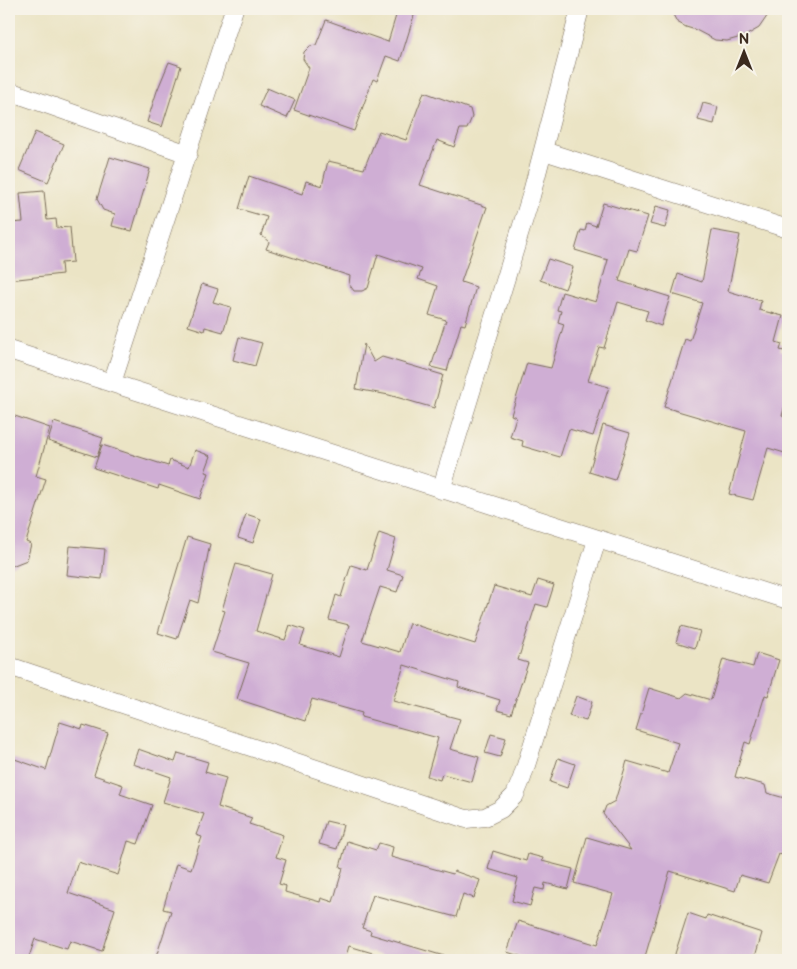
<svg xmlns="http://www.w3.org/2000/svg" width="797" height="969" font-family="'Balsamiq Sans',sans-serif">
  <rect width="100%" height="100%" fill="#f7f3e8"/>
  <filter id="ink" filterUnits="userSpaceOnUse"><feTurbulence type="fractalNoise" baseFrequency=".02" numOctaves="2"/><feDisplacementMap in="SourceGraphic" scale="10" xChannelSelector="R" yChannelSelector="G"/><feConvolveMatrix kernelMatrix="1 2 1 2 8 2 1 2 1" color-interpolation-filters="sRGB"/></filter>
  <filter id="wash" filterUnits="userSpaceOnUse"><feTurbulence type="fractalNoise" baseFrequency=".0096" numOctaves="4" result="noise"/><feDisplacementMap in="SourceGraphic" scale="20" xChannelSelector="R" yChannelSelector="G"/><feGaussianBlur stdDeviation="1.12" result="paint"/><feColorMatrix in="noise" values="0 0 0 0 0 0 0 0 0 0 0 0 0 0 0 0 0 1.4 0 .05"/><feComposite in="paint" operator="in"/></filter>
  <g filter="url(#wash)">
    <rect width="100%" height="100%" fill="#ebe4c5"/>
    <g id="blocks">
      <path fill="#cfaed4" d="M398 9H416L400 61 386 56 377 81 373 79 354 131 294 110 309 68 303 59 304 52 310 46 316 45 326 20 388 42Z
        M670 9H772L759 28 745 36 727 41 715 40 696 30 686 27 677 22Z
        M169 62 181 66 162 127 147 122 157 91Z
        M267 88 295 100 287 118 259 106Z
        M424 92 470 109 472 117 467 129H460L454 147 437 140 420 185 487 207 461 282 476 287 465 325 461 324 447 371 431 367 446 320 429 315 438 286 418 279 422 269 378 254 368 288 362 291H354L349 284 350 276 266 249 269 242 261 235 267 217 239 209 249 176 302 194 306 181 322 186 328 161 364 169 379 131 406 140Z
        M703 103 718 107 714 124 698 120Z
        M35 132 64 144 48 182 19 170Z
        M110 157 150 169 132 231 112 226 115 214 103 210 97 199Z
        M44 191 47 220 56 219 57 228 70 227 73 262 61 263 62 274 9 280V223L23 222 20 193Z
        M603 203 648 216 637 251 629 249 619 281 670 297 661 326 645 320 648 311 618 302 604 348 599 347 588 381 609 387 593 436 569 429 560 457 522 446 523 441 510 437 516 417 511 415 527 363 551 368 564 324 558 322 561 311 557 310 562 292 596 302 608 260 575 250 581 230 585 231 587 223 596 226Z
        M656 206 670 210 665 228 650 224Z
        M712 230 740 235 728 291 761 301 759 310 783 316 776 342 782 344 780 350 788 352V394L782 416 788 418V454L768 448 753 500 729 494 746 431 664 407 685 339 690 341 702 303 672 294 678 274 702 282Z
        M548 259 573 267 565 289 540 280Z
        M202 284 218 289 213 302 231 307 223 332 205 327 204 331 188 326Z
        M239 337 262 343 255 366 233 360Z
        M364 344 374 362 382 357 443 375 434 408 389 395 356 389Z
        M9 414 50 428 36 476 46 479 26 542 31 544 27 560 9 567Z
        M54 422 103 438 97 457 48 441Z
        M603 425 630 433 615 480 589 472Z
        M102 445 168 466 170 460 189 467 195 450 211 456 205 472 209 473 200 499 159 485 158 489 94 468Z
        M246 514 261 519 253 543 238 538Z
        M379 533 396 539 387 570 403 575 397 592 380 587 362 641 400 652 409 623 475 644 494 586 532 597 538 580 554 585 547 607 536 604 518 660 528 663 511 714 497 710 500 700 458 687 459 682 404 665 393 701 460 719 450 749 479 757 472 782 442 774 440 780 427 776 438 738 361 717 362 713 312 699 305 721 237 699 249 663 212 652 225 611 222 610 236 564 272 574 256 631 285 640 290 625 305 630 300 645 339 657 349 625 329 620 336 595 341 597 351 565 367 570Z
        M187 537 210 544 198 603 190 600 177 639 158 633Z
        M70 546 105 549 102 579 67 575Z
        M681 626 700 631 695 648 676 642Z
        M757 653 779 660 768 696 765 695 750 744 745 742 735 777 765 785 767 793 788 799V857L779 854 768 883 740 875 735 891 670 871 644 960H559L550 958 548 960H532L507 952 518 921 597 945 613 894 574 883 587 837 631 850 603 814 606 806 615 801 627 761 668 773 678 743 636 730 649 688 681 698 687 693 711 700 723 659 753 667Z
        M576 696 592 702 586 721 569 716Z
        M60 722 82 729 83 725 108 733 94 775 123 785 120 794 152 805 138 844 128 841 118 875 78 862 68 893 115 909 102 951 70 941 67 949 35 939 28 960H9V757L46 770Z
        M491 734 506 738 500 757 485 753Z
        M138 749 175 762 178 753 208 762 205 772 226 778 218 807 252 818 249 824 283 835 276 857 286 860 279 884 286 886 285 892 320 902 321 898 333 902 343 868 340 867 347 841 376 850 379 843 393 847 391 857 453 874 454 871 480 880 474 898 463 894 456 917 373 895 362 928 371 931 370 934 444 956 443 960H396L349 946 345 960H155L171 911 163 909 176 864 191 869 202 837 196 835 204 814 163 802 171 777 133 764Z
        M558 758 575 764 567 788 550 782Z
        M326 821 343 825 337 849 319 844Z
        M493 851 526 861 528 854 543 858 542 861 573 869 568 889 545 883 544 890 535 888 530 906 512 901 518 878 488 869Z
        M688 913 706 919 707 915 762 933 754 960H673Z"/>
    </g>
  </g>
  <g filter="url(#ink)">
    <use href="#blocks" fill-opacity="0" stroke="#796b58" stroke-width="1"/>
    <g fill="none" stroke-linecap="round" stroke-linejoin="round">
      <g stroke="#796b58" stroke-width="19">
        <path id="minor" d="M9 91 188 154
          M544 151 788 229
          M9 350 788 600
          M112 383 234 9
          M441 490 531 196 580 9
          M9 666 448 813 466 819 485 817 501 809 515 795 522 778 597 540"/>
      </g>
      <use href="#minor" stroke="#fff" stroke-width="18"/>
    </g>
  </g>
  <rect width="797" height="969" fill="none" stroke="#f7f3e8" stroke-width="30"/>
  <g transform="translate(744 52)" stroke="#f7f3e8" stroke-width="4" paint-order="stroke">
  <path d="M0-4L9 19L0 12L-9 19Z" fill="#3b2a1e"/>
  <text y="-8" font-size="14" font-weight="bold" text-anchor="middle" fill="#3b2a1e">N</text>
  </g>
</svg>
